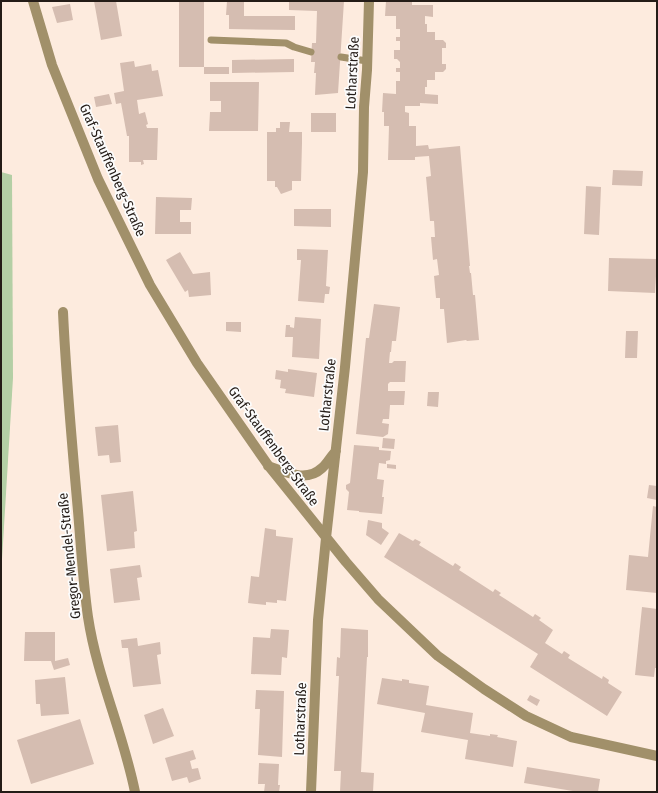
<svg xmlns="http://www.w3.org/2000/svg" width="658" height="793" font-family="'Fira Sans Condensed',sans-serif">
  <rect width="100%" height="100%" fill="#fdebde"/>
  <path fill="#b4cfa5" d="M1 172 12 175 13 378 1 576Z"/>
  <path fill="#d5bdb1" d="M94 1H116L122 36 101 40Z
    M179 1H204V67H229V74H204V67H179Z
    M227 1H244V16H295V30L229 29V15H226Z
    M289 1H344L338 93 315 95 316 73H314L315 62H311L312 43H316L317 11 289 10Z
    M386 1H412V5H433V17L425 16V24H427V32H435V40H443L446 43V48H442V64H446V69L443 72H435V80H427V87H425V94L438 95V104L420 103V106H405V112L409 113V126H416V146L428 145 429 149 460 146 470 266H469L470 273H471L473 295H475L479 340 467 341 466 340 447 343 444 309H440V298H436L434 276 439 275 437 259 433 260 431 237H435L434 221H430L426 177 431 176 429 156 415 157V160H388L389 126H384V112H382L383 93 396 94V81H400V72H396V68H400V62L397 59H394V50H400V41H396V37H400V29H396V16H385Z
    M70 4 73 20 57 23 52 7Z
    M294 59V72L232 73V60Z
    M134 61 135 67 151 64 152 71 158 70 163 96 137 100 139 114 145 112 148 124 146 125 147 128H158L157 160H143L144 164 141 165V162H129V136H127L121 103 116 104 114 93 124 91 120 63Z
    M210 82H259L258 131H209L210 112H221V101H210Z
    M109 94 112 104 96 107 94 97Z
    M311 113H336V132H311Z
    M280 122H290L289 132H302V143L301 181H292V190L281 194 277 187H275V181H267V132H276V128H280Z
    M613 170 643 171 642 186 612 185Z
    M586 186 601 187 599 235 584 234Z
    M156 197 192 198 191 210H180V222H191V234H155Z
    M294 209H331V227L294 226Z
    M297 249 328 250 326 286 330 287 329 294H325L324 303 298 301 301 260H297Z
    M180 252 193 274 210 272 211 295 189 297 188 290 185 292 166 260Z
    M609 258 657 259 655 293 608 291Z
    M374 304 400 307 396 341H392L391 352H390L389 363H392L394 361H406L405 382H390L388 384V391H405L404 405H390L389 419H383L382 423 389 424 388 434 383 437 356 434 366 338H369Z
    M295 317 321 319 319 359 292 357 293 337H285L286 325H290V327L294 328Z
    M226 322H241V332L226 331Z
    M626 331H638L637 358H625Z
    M288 369 317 373 314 397 285 393 286 389 280 388 281 380 275 379 276 370 288 372Z
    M428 392H439L438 407 427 406Z
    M118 425 121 462 110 463 109 455 98 456 95 427Z
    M383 438 395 439 394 449 382 448Z
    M354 445 379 447V450L391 451 390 460 386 461V464L379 463 377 479 384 480 382 497H384L382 514 359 512V511L347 510 349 492 346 489V485L350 483Z
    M387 464 396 465V469L387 468Z
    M649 485 657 486V500L647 498Z
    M133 491 137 531 134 532 135 548 107 551 101 495Z
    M653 506 657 507V593L626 590 629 555 648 557Z
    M368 520 382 523V528L389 533 381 545 366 535Z
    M265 528 276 530V536L293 538 286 601 277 600V603L266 602V605L248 603 251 576 259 577Z
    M399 533 413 541 415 539 421 542 419 545 453 566 455 563 461 567 459 570 493 592 495 589 501 593 499 595 533 617 535 614 541 618 539 620 553 630 545 643 562 654 564 651 570 655 568 658 602 679 603 676 609 680 608 683 622 692 607 716 530 667 538 654 384 557Z
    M140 565 142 577 137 578 140 600 114 603 110 569Z
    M642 607 657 609V668H655L654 677 635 675Z
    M341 628 368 630V657H367L361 772 374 773 373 792H340L341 771H334L339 676H336L337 657 340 658Z
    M271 629 289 630 287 658 282 657 281 675 251 674 253 637 270 638Z
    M25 632H55V661L68 658 70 665 54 670 51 661H24Z
    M137 638 138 646 160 642 161 654 157 655 161 684 133 687 128 648H122L121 640Z
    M65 677 69 714 41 716 40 704H36L35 680Z
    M382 678 402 681V679L409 680V683L429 686 426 705 473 713 470 733 490 736V734L498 735 497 737 517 741 513 767 465 759 468 740 421 732 425 713 377 704Z
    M256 690 284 691 282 757 258 755 260 709H255Z
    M530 695 540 700 537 706 527 700Z
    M163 708 174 736 153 744 144 715Z
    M80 719 94 764 31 784 17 740Z
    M193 750 196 759 190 761 192 769 198 768 201 779 189 783 187 777 172 781 165 758Z
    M259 763 279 764 278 785H280L279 792H264L265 784H258Z
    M527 767 600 779 598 792H579L524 783Z"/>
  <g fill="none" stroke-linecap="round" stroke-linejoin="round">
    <path stroke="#a1906a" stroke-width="7" d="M211 40 286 43 294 47 311 52
      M341 57 367 61"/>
    <path stroke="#a1906a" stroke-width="10" d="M63 312C66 378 72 445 78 511 81 546 83 582 88 617 97 677 123 732 135 792
      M311 792 318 620 326 538"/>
    <path stroke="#a1906a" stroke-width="10" d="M33 1 52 65 98 179 150 285 197 363 268 465 346 562 378 599 438 656 484 689 526 716 571 737 657 756
      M268 466C286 472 306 483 322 468 327 464 331 456 336 451
      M326 538 345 367 363 172 364 107 367 70 369 1"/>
  </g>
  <g text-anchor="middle" stroke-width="3.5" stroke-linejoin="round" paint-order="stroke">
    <g font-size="14" fill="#241c17" stroke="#fcfcfc">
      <text transform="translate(352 73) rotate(-87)" y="5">Lotharstraße</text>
      <text transform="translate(113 170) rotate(66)" y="5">Graf-Stauffenberg-Straße</text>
      <text transform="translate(327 395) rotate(-84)" y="5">Lotharstraße</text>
      <text transform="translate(274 446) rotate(54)" y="5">Graf-Stauffenberg-Straße</text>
      <text transform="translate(69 556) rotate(-96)" y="5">Gregor-Mendel-Straße</text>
      <text transform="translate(300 719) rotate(-88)" y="5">Lotharstraße</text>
    </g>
  </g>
  <rect width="658" height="793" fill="none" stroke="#241c17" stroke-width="4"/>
</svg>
